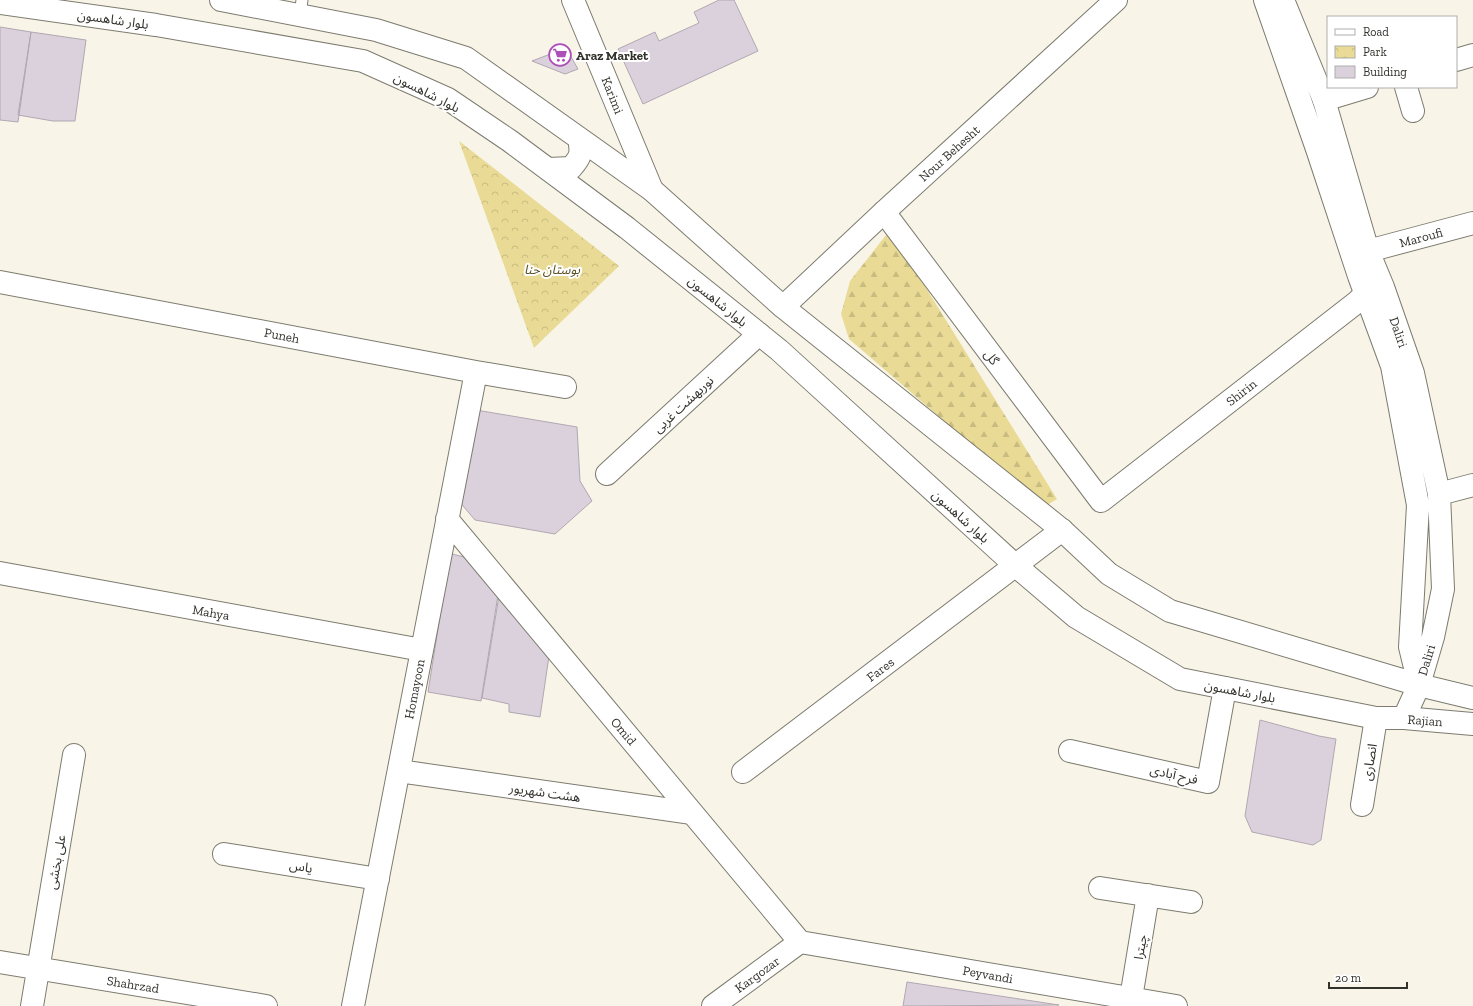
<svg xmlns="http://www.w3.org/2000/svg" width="1473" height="1006" font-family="'Zilla Slab','Noto Sans Arabic',serif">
  <defs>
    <pattern id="forest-firs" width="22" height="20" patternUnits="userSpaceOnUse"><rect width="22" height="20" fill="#e9db95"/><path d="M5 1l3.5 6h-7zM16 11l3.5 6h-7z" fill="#c8bc81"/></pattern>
    <pattern id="park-crowns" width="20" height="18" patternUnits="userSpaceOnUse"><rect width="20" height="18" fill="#e9db95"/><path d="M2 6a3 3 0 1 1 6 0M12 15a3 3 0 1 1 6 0" fill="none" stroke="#c8bc81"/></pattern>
  </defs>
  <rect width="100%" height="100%" fill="#f8f5e8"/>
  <path fill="url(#forest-firs)" d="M890 230 1057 499 1044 507 849 339 841 314 850 281Z"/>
  <path fill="url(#park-crowns)" d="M459 141 619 266 534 348Z"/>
  <path fill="#dbd1dc" stroke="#b1a7b2" d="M719 0H734L758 51 643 104 618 49 655 32 659 41 699 23 694 12Z
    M0 27 31 32 18 122 0 120Z
    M31 32 86 40 75 121H53L18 115Z
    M566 48 578 69 565 74 532 61Z
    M476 410 577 427 580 481 592 501 555 534 475 520 458 500Z
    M452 554 476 560 498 595 481 701 428 692 449 560Z
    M499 596 549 656 540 717 509 712V704L482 698Z
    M1260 720 1319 736 1336 739 1321 840 1313 845 1252 832 1245 816Z
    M907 982 1059 1005 903 1006Z"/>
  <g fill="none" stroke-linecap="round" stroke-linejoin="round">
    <g stroke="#7d7b6f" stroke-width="13">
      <path id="lane" d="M300 15 302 0"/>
    </g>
    <g stroke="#7d7b6f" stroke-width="24">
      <path id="street" d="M573 0 652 190
        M1456 60 1473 55
        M1406 87 1413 111
        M1324 100 1367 87
        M884 212 1101 501 1357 302 1379 281
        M1368 251 1473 223
        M0 282 476 372 565 387
        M607 474 759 334
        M1439 494 1473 485
        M447 519 800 942
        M0 573 422 650
        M1070 751 1208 782 1225 688
        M399 771 692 813
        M743 772 1062 530
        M1362 805 1376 718
        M224 854 378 879
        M1100 888 1191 902
        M800 942 1176 1006
        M0 962 266 1006
        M1131 998 1148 895
        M32 1006 74 755
        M353 1006 476 372
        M713 1006 800 942"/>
    </g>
    <g stroke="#7d7b6f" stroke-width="24">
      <path id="secondary" d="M221 0 376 30 466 58 652 190 783 307 1062 530 1109 574 1170 611 1419 685 1473 698
        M1265 0 1317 149 1359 276 1392 366 1418 505 1410 647 1419 684
        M1283 0 1324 100 1368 251 1383 287 1413 373 1439 494 1443 589 1433 637 1419 685 1404 718
        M0 3 156 25 363 61 448 99 510 141 627 228 779 350 1016 566 1076 617 1180 679 1376 718H1404L1473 724
        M548 169 571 168C581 157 582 153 579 139
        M783 307 884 212 1116 0"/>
    </g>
    <use href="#lane" stroke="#fff" stroke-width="11"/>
    <use href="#street" stroke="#fff" stroke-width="22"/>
    <use href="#secondary" stroke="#fff" stroke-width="22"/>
  </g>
  <defs>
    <g id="supermarket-ring" transform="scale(1.15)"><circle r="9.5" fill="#fff" stroke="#ad4fb8" stroke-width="1.5"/><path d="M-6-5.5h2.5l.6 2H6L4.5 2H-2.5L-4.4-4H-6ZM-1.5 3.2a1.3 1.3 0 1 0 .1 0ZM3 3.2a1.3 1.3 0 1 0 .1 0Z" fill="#ad4fb8"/></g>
  </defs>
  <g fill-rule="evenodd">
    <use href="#supermarket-ring" x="560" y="55"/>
  </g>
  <g text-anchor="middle" stroke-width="4" stroke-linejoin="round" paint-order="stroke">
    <g font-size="13" fill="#32312c" stroke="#fff">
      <text transform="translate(113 19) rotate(8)" y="5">بلوار شاهسون</text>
      <text transform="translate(427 92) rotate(27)" y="5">بلوار شاهسون</text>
      <text transform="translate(613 95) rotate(68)" y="5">Karimi</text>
      <text transform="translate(949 153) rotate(-42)" y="5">Nour Behesht</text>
      <text transform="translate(1421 237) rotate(-15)" y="5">Maroufi</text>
      <text transform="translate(718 301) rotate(39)" y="5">بلوار شاهسون</text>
      <text transform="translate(1399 332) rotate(71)" y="5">Daliri</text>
      <text transform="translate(282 335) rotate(11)" y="5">Puneh</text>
      <text transform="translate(992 357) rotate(53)" y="5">گل</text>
      <text transform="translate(1241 392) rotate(-38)" y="5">Shirin</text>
      <text transform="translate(683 404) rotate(-43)" y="5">نوربهشت غربی</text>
      <text transform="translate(961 516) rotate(42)" y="5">بلوار شاهسون</text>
      <text transform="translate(211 612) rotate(10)" y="5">Mahya</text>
      <text transform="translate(1426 660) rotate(-73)" y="5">Daliri</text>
      <text transform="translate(880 669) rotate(-37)" y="5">Fares</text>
      <text transform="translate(414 689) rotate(-79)" y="5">Homayoon</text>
      <text transform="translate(1240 691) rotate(11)" y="5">بلوار شاهسون</text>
      <text transform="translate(1425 720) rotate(4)" y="5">Rajian</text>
      <text transform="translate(624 731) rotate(50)" y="5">Omid</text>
      <text transform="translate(1369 762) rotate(-81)" y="5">انصاری</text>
      <text transform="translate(1174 774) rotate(13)" y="5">فرح آبادی</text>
      <text transform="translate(545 792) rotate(8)" y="5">هشت شهریور</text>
      <text transform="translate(56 862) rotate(-80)" y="5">علی بخشی</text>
      <text transform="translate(301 866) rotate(9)" y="5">یاس</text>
      <text transform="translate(1140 947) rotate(-80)" y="5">چیترا</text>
      <text transform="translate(757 974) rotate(-36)" y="5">Kargozar</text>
      <text transform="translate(988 974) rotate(10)" y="5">Peyvandi</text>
      <text transform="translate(133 984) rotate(9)" y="5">Shahrzad</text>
    </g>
    <g font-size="13" font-weight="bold" fill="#32312c" stroke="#fff" text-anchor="start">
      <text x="576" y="60">Araz Market</text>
    </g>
    <g font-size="13" font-style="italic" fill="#5b5328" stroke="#fff">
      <text x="552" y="274">بوستان حنا</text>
    </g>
  </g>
  <rect x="1327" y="16" width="130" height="72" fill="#ffffff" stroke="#adadab"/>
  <rect x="1335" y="29" width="20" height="6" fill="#ffffff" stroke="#adadab"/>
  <text x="1363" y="36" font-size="12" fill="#32312c">Road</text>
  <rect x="1335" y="46" width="20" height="12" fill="url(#park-crowns)" stroke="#adadab"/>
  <text x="1363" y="56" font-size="12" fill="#32312c">Park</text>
  <rect x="1335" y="66" width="20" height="12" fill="#dbd1dc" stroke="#adadab"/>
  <text x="1363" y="76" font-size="12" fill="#32312c">Building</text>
  <path d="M1329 982v6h78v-6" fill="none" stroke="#32312c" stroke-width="2"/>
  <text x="1335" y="982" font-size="12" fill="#32312c" stroke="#ffffff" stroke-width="3" paint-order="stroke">20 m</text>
</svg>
